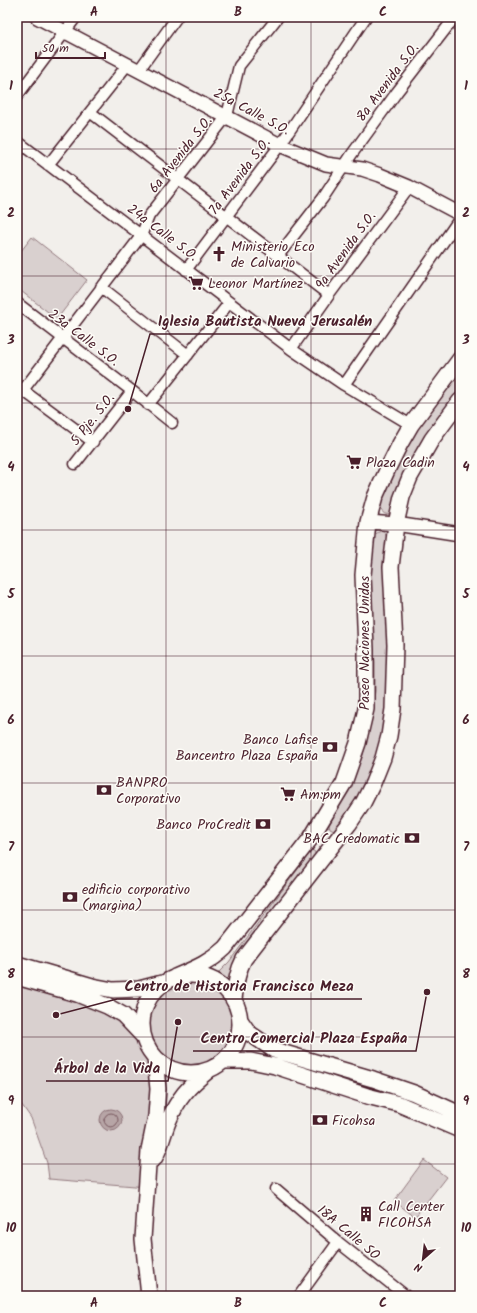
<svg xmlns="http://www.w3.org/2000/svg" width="477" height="1313" font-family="Kalam,sans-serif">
  <rect width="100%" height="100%" fill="#f2efeb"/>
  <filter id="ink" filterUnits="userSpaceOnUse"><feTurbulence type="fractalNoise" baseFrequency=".025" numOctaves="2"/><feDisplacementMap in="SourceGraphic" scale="8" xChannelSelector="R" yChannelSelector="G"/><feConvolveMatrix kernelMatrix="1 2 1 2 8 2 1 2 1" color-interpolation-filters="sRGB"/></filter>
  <g filter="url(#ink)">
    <path fill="#d9d0cf" stroke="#92787d" d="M32 237 87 280 57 319 17 288V256Z
      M460 369V396L392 514C386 515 381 514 381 507 380 495 402 450 409 439 426 415 443 392 460 369Z
      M381 531 385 533 387 537 391 687 382 743 365 790 334 830 330 828 329 825 353 779 363 755 371 720 375 691V662L368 582 373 540 375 534Z
      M312 850 315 852V855L287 892 230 981H228L219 974V972L229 962Z
      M17 977 77 994 143 1036 148 1048 155 1058 147 1187 49 1179 47 1163 31 1118 17 1098Z
      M149 1024a42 42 0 1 1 84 0a42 42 0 1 1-84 0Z
      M424 1160 446 1177 415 1217 394 1201Z"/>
    <path fill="#b7a5a6" stroke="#8b6f75" d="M100 1120a11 11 0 1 1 22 0a11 11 0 1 1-22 0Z"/>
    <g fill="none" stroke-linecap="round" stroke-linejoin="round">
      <path stroke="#76555c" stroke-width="1" d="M104 1120a7 7 0 1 1 14 0a7 7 0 1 1-14 0Z"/>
      <g stroke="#4a1f2b" stroke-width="13">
        <path id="minor" d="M139 70 177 17
          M17 96 76 17
          M90 112 329 295
          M17 141 291 349 344 385 411 425
          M48 165 128 64
          M278 256 323 198 352 154 397 92 455 17
          M186 270 280 145 366 17
          M101 287 188 355
          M17 303 132 391 172 423
          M291 349 329 295 409 187
          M344 385 460 218
          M17 386 93 442
          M17 398 141 236 149 216 227 116 239 66 278 17
          M148 405 229 303
          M75 464 132 391
          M276 1189 338 1242 406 1296
          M299 1296 338 1242"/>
      </g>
      <g stroke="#4a1f2b" stroke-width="16">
        <path id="tertiary" d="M37 17 280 145 326 164 362 169 380 175 409 187 460 214
          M368 522 396 524 460 534"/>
      </g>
      <g stroke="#4a1f2b" stroke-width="18">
        <path id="secondary" d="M17 964 92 986 113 990 139 989 162 983
          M142 1024a49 49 0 1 1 98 0a49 49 0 1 1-98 0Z
          M17 977 77 994 107 1006 123 1015 143 1036
          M175 977C196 968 209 963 225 948L311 838 344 783 358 743 366 709V650L363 575 368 522 375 497 389 466 400 444 411 425 460 359
          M234 999C236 984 237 972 244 959L349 824 363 803 373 783 383 758 389 736 393 709 395 645 391 567 396 524 402 497 410 477 432 439 460 401
          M240 1020 249 1033 274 1050 373 1079 414 1093 460 1114
          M224 1061H251L275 1066 367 1096 399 1104 460 1130
          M154 1159C161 1147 163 1134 168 1122 178 1098 188 1087 208 1071
          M149 1296 143 1239 149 1150 156 1116 158 1089 155 1058"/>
      </g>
      <use href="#minor" stroke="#fdfcf7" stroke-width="10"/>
      <use href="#tertiary" stroke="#fdfcf7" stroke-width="13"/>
      <use href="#secondary" stroke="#fdfcf7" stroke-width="15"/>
    </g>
  </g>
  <path fill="none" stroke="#4a1f2b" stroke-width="1" stroke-opacity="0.55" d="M166 17V1296M311 17V1296M17 149H460M17 276H460M17 403H460M17 530H460M17 656H460M17 783H460M17 910H460M17 1037H460M17 1164H460"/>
  <defs>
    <g id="church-bare" transform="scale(1.2)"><path d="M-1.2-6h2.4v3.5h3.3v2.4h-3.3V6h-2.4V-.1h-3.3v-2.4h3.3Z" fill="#4a1f2b" stroke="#fdfcf7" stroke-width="2.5" paint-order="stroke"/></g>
    <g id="supermarket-bare" transform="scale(1.2)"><path d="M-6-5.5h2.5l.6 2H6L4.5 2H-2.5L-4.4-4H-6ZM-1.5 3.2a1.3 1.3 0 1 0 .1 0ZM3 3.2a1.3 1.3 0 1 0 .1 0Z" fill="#4a1f2b" stroke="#fdfcf7" stroke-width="2.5" paint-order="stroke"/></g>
    <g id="bank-bare" transform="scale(1.2)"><path d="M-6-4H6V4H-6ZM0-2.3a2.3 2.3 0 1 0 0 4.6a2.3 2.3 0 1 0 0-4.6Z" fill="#4a1f2b" stroke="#fdfcf7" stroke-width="2.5" paint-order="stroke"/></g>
    <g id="building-bare" transform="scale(1.2)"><path d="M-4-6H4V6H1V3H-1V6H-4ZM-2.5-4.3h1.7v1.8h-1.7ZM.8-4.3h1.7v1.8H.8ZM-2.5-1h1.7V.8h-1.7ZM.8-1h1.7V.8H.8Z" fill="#4a1f2b" stroke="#fdfcf7" stroke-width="2.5" paint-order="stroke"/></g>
  </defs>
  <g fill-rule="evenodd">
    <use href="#church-bare" x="219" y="254"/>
    <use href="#supermarket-bare" x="196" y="283"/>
    <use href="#supermarket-bare" x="354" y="462"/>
    <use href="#bank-bare" x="330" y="747"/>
    <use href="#bank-bare" x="104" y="790"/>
    <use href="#supermarket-bare" x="288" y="794"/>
    <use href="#bank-bare" x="263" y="824"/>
    <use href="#bank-bare" x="412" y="838"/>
    <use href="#bank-bare" x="70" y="897"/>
    <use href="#bank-bare" x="320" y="1120"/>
    <use href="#building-bare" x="366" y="1214"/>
  </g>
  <g text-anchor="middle" stroke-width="3" stroke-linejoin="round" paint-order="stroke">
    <g font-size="14" fill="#4a1f2b" stroke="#fdfcf7">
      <text transform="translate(387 82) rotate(-53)" y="5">8a Avenida S.O.</text>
      <text transform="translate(252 111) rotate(28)" y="5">25a Calle S.O.</text>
      <text transform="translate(180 154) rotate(-52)" y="5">6a Avenida S.O.</text>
      <text transform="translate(239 176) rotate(-53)" y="5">7a Avenida S.O.</text>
      <text transform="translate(163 232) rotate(37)" y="5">24a Calle S.O.</text>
      <text transform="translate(345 250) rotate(-54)" y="5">9a Avenida S.O.</text>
      <text transform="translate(84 337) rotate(37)" y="5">23a Calle S.O.</text>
      <text transform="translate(92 419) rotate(-52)" y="5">5 Pje. S.O.</text>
      <text transform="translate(364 643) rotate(-90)" y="5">Paseo Naciones Unidas</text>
      <text transform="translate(349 1232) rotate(40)" y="5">18A Calle SO</text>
    </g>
    <g font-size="14" fill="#4a1f2b" stroke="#fdfcf7" text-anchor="start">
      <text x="231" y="251">Ministerio Eco<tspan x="231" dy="16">de Calvario</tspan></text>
      <text x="208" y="288">Leonor Martínez</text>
      <text x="366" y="467">Plaza Cadin</text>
      <text x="318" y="744" text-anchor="end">Banco Lafise<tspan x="318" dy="16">Bancentro Plaza España</tspan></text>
      <text x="116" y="787">BANPRO<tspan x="116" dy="16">Corporativo</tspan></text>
      <text x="300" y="799">Am:pm</text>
      <text x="251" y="829" text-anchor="end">Banco ProCredit</text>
      <text x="400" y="843" text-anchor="end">BAC Credomatic</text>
      <text x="82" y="894">edificio corporativo<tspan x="82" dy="16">(margina)</tspan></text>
      <text x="332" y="1125">Ficohsa</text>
      <text x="378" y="1211">Call Center<tspan x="378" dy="16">FICOHSA</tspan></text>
    </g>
  </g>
  <path fill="none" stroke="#4a1f2b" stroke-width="1.5" d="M128 409L150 334H380M56 1015L117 999H362M427 992L416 1051H193M178 1022L168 1081H46"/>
  <g fill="#4a1f2b" stroke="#fdfcf7" stroke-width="1.5">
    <circle cx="128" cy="409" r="4"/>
    <circle cx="56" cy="1015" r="4"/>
    <circle cx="427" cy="992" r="4"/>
    <circle cx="178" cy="1022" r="4"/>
  </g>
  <g font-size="15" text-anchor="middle" font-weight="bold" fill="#4a1f2b" stroke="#fdfcf7" stroke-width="3" stroke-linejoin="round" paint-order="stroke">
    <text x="265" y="326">Iglesia Bautista Nueva Jerusalén</text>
    <text x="239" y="991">Centro de Historia Francisco Meza</text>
    <text x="304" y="1043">Centro Comercial Plaza España</text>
    <text x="107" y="1073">Árbol de la Vida</text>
  </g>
  <rect width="477" height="1313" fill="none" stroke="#fdfcf7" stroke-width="44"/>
  <g transform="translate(423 1259) rotate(208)" stroke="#fdfcf7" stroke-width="3" paint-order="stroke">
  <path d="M0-3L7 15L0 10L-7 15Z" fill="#4a1f2b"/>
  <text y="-6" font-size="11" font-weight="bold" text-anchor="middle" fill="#4a1f2b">N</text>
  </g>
  <path d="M36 52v6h69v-6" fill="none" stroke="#4a1f2b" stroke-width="2"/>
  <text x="42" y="52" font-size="12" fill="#4a1f2b" stroke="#fdfcf7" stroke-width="3" paint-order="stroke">50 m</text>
  <rect x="22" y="22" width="433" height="1269" fill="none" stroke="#4a1f2b" stroke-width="1.5"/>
  <g font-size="13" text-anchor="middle" font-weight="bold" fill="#4a1f2b">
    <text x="94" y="16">A</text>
    <text x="238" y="16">B</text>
    <text x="383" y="16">C</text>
    <text x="11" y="90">1</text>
    <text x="466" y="90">1</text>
    <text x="11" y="217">2</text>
    <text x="466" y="217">2</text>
    <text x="11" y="344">3</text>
    <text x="466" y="344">3</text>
    <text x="11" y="471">4</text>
    <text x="466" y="471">4</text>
    <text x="11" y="598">5</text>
    <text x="466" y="598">5</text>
    <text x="11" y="724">6</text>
    <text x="466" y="724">6</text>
    <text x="11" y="851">7</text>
    <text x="466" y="851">7</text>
    <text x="11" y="978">8</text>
    <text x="466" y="978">8</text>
    <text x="11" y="1105">9</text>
    <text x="466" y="1105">9</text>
    <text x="11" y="1232">10</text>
    <text x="466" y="1232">10</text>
    <text x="94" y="1307">A</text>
    <text x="238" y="1307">B</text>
    <text x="383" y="1307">C</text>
  </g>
</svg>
